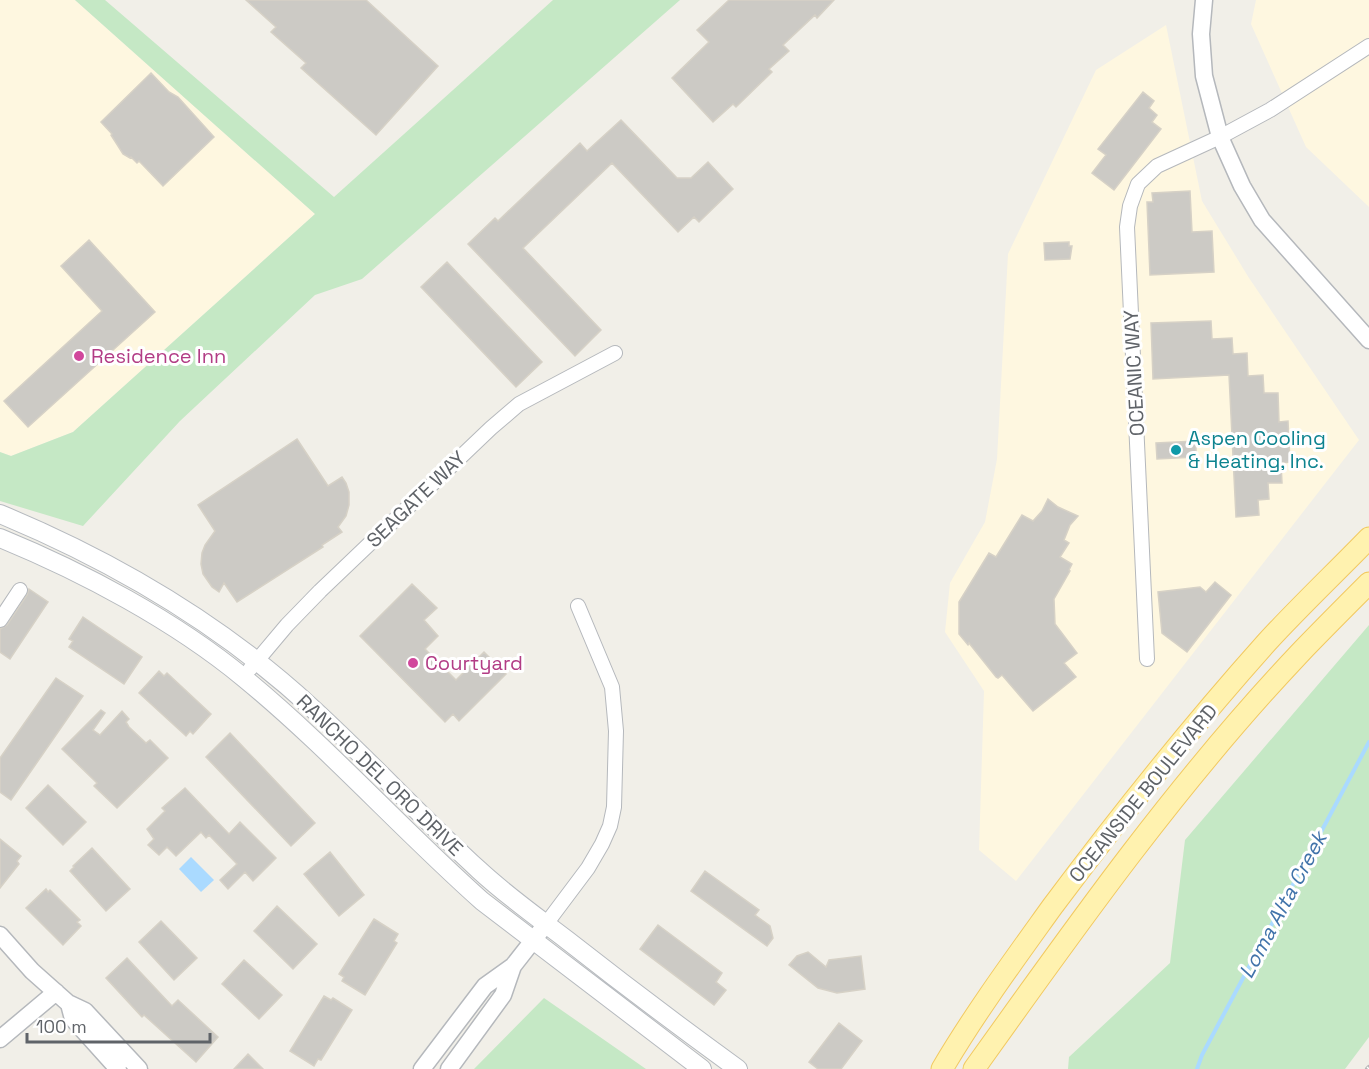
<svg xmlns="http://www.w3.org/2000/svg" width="1369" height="1069" font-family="'Space Grotesk',sans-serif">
  <rect width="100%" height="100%" fill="#f1efe8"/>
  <path fill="#fef7e0" d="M0 0H75L315 214 73 432 11 456 0 452Z
    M1256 0H1369V207L1306 147 1251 24Z
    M1166 25 1202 201 1249 278 1359 440 1016 881 979 850 984 691 945 632 950 583 985 522 997 459 1008 254 1096 70Z"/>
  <path fill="#c5e8c5" d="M75 0H105L334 197 553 0H680L362 279 315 295 180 421 83 526 0 501V452L11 456 73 432 315 214Z
    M1369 625V1037L1345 1069H1068L1069 1057 1170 963 1185 840Z
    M544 998 646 1069H474Z"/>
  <path fill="#aadaff" d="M191 857 214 880 201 892 179 869Z"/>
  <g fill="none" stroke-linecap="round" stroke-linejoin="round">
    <path stroke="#aadaff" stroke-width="4" d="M1197 1069 1202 1055 1369 742"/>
  </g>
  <path fill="#cccac5" stroke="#d6d1c6" stroke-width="1.5" d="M246 0H366L438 66 376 135 301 68 306 63 271 32 276 27Z
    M729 0H834L817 18 815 15 783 45 789 51 769 69 772 72 736 107 733 104 713 122 672 78 709 42 697 30Z
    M151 73 169 92 178 97 214 137 163 186 139 161 137 163 131 157 130 158 123 154 111 135 112 134 101 122Z
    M1143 92 1154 101 1149 108 1157 115 1152 122 1161 129 1114 190 1092 173 1106 155 1098 149Z
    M621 120 677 178H691L708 162 733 189 699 222 694 217 678 232 612 163 523 248 601 330 575 356 468 244 495 218 498 221 580 143 587 151Z
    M1190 191 1192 232 1212 231 1214 272 1150 275 1147 202H1153L1152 193Z
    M89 240 155 312 28 427 4 401 102 311 61 266Z
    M1069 242V246H1072L1070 259 1045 260 1044 243Z
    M447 262 542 362 516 387 421 287Z
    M1211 321 1212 339 1232 338 1233 354 1247 353 1248 376 1263 375 1264 393H1278L1279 422 1288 421 1290 462 1281 463 1282 483H1268L1269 499 1258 500 1259 515 1236 517 1229 375 1153 379 1151 323Z
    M297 439 328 486 342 477 346 483 349 492V505L346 516 338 527 342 532 322 545 323 547 237 602 224 583 219 592 212 587 203 574 201 564 202 553 205 545 215 531 198 505Z
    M1196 441V457L1157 459 1156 443Z
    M1048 499 1058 507 1078 516 1070 525 1064 540 1069 543 1060 557 1072 564 1069 570 1070 571 1054 599 1055 624 1077 653 1064 663 1076 677 1033 711 1002 675 998 678 996 677 969 643 968 645 959 634V602L989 553 996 557 1022 515 1033 521 1042 511Z
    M1215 582 1231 595 1187 652 1162 633 1158 592 1200 587 1206 592Z
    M412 584 437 608 424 620 438 636 425 649 456 680 484 652 506 674 459 721 453 714 445 722 360 636Z
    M29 589 48 602 10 659 0 652V629L7 625 27 595Z
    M83 617 142 657 124 684 69 647 73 641 69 639Z
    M159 671 164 676 167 673 211 714 193 734 190 731 186 736 139 693Z
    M56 678 83 696 11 800 0 792V758Z
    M101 710 105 713 93 730 100 735 122 711 129 719 126 722 129 727 146 743 150 740 168 758 117 808 94 786 97 783 62 749Z
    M230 733 315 823 291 846 206 757Z
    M48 785 86 822 63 845 26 808Z
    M185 788 229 834 240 822 276 858 253 881 245 872 228 889 220 880 237 864 209 835 206 838 201 832 176 856 167 847 159 855 148 845 154 839 147 829 165 811 162 808Z
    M0 839 21 856 17 861 19 864 0 888Z
    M92 848 130 889 106 911 70 871 74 867 73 866Z
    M330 852 364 895 339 916 304 874Z
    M705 871 759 910 755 915 770 926 773 938 767 946 691 891Z
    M46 889 48 892 50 890 80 920 77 922 81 926 63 945 26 908Z
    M277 906 317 944 293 969 254 931Z
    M374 919 398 934 394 941 397 943 365 995 342 981 344 977 339 974Z
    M161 921 197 958 174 980 139 942Z
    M658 925 722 973 716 982 726 990 714 1005 640 949Z
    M808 952 826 967 829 960 861 956 865 989 837 993 818 988 789 965 797 956Z
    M127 958 172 1006 178 1000 218 1037 196 1062 144 1015 142 1017 106 978Z
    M244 960 282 995 259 1019 222 984Z
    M324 996 331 1000 333 998 352 1010 321 1060 318 1059 314 1066 290 1051Z
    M839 1023 862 1041 841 1069H818L809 1062Z
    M248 1054 263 1069H234Z"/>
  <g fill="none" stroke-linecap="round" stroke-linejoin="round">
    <g stroke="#b5b8bc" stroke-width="16">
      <path id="minor" d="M0 620 20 590
        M1147 659 1127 227 1130 206 1138 184 1157 166 1220 137 1270 110 1369 46
        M250 669 287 625 320 591 491 428 519 404 615 353
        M546 924 588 868 602 844 610 826 614 807 616 731 612 687 578 606"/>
    </g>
    <g stroke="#b5b8bc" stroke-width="19">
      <path id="tertiary" d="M1204 0 1201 34 1204 76 1220 137 1242 186 1262 220 1369 340
        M0 935 32 971 68 1003 85 1011 139 1069
        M69 1004 73 1019 118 1069
        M0 1039 56 992
        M422 1069 485 986 513 966 542 929
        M449 1069 503 995 513 966"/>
    </g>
    <g stroke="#b6babf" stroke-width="20">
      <path id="secondary" d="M0 514C113 561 221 624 312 708 369 760 422 818 479 870 507 896 537 917 567 940 623 984 680 1027 738 1069
        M0 538C83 572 175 621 244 678 328 747 401 829 482 901L702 1069"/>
    </g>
    <g stroke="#f2c960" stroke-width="23">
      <path id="primary" d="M942 1069C975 1013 1014 960 1052 907 1120 816 1191 727 1267 642 1300 606 1335 573 1369 538
        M974 1069C1076 926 1178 782 1299 654 1322 630 1346 606 1369 583"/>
    </g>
    <use href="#minor" stroke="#fff" stroke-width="14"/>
    <use href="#tertiary" stroke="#fff" stroke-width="16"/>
    <use href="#secondary" stroke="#fff" stroke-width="18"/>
    <use href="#primary" stroke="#fff2af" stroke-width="21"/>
    <g stroke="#b6b7b8" stroke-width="6">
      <path id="rail" d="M1368 1069 1369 1068"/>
    </g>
    <use href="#rail" stroke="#fff" stroke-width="4" stroke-dasharray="11" stroke-linecap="butt"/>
  </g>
  <g fill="#d1479c" stroke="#fff" stroke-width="2">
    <circle cx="79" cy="356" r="6"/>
    <circle cx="413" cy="663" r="6"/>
  </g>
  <circle fill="#0f9aa8" stroke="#fff" stroke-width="2" cx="1176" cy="450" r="6"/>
  <g text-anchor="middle" stroke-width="6" stroke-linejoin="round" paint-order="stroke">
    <g font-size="20" fill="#b23c85" stroke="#fff" text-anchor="start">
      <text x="91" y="363">Residence Inn</text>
      <text x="425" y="670">Courtyard</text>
    </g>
    <g font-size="20" fill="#5f6368" stroke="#fff">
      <text transform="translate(1134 373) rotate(-93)" y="7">OCEANIC WAY</text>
      <text transform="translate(416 499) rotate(-44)" y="7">SEAGATE WAY</text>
      <text transform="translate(380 775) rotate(44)" y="7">RANCHO DEL ORO DRIVE</text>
      <text transform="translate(1143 793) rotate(-51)" y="7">OCEANSIDE BOULEVARD</text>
    </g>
    <g font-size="20" fill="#0d838f" stroke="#fff" text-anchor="start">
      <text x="1188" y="445">Aspen Cooling<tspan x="1188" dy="23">&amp; Heating, Inc.</tspan></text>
    </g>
    <g font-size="21" font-style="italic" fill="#4174aa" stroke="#fff">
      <text transform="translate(1283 905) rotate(-62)" y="7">Loma Alta Creek</text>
    </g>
  </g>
  <path d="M27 1033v9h183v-9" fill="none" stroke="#5f6368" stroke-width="3"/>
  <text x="36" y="1033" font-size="18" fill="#5f6368" stroke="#ffffff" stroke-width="4.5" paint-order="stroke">100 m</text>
</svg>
